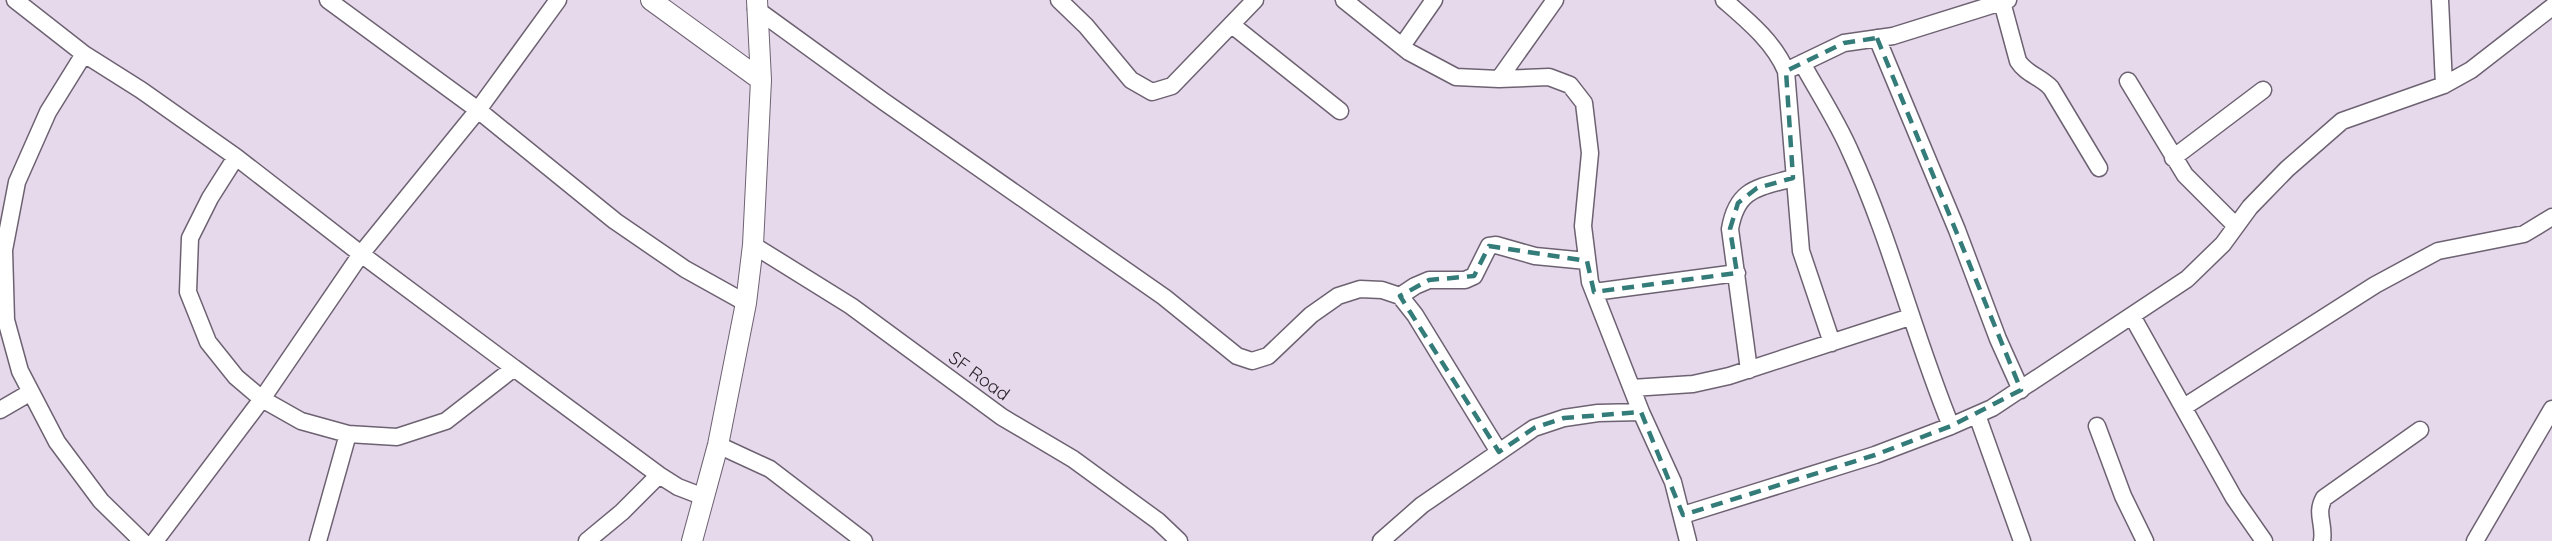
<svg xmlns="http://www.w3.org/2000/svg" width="2552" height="541" font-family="Quicksand,sans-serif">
  <rect width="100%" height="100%" fill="#e6d9eb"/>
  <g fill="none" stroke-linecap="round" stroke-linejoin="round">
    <g stroke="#6d6272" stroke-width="19">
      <path id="minor" d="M15 0 84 54
        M328 0 478 110 615 221 685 269 746 303
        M1059 0 1086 26 1131 80 1152 92 1172 86 1255 0
        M1344 0 1409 52 1456 77 1499 79 1549 77 1570 85 1584 103 1590 153 1583 226 1590 282 1641 412 1673 482 1688 541
        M1724 0C1747 20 1774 42 1786 71L1801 251 1832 343
        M2440 0 2444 85
        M2002 2 2018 61C2026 74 2041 77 2051 88L2099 168
        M756 9 883 101 1164 297 1237 356 1252 361 1268 356 1311 315 1338 296 1360 289 1382 290 1400 296 1415 315 1499 452
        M1232 25 1340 111
        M1877 38 1957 230 1998 339 2021 390
        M1402 46 1434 0
        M1802 63C1818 92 1837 121 1850 151 1891 240 1914 336 1951 426
        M1792 68 1844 43 1893 36 2008 0
        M1499 79 1555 0
        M2128 81 2185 175 2236 226
        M236 157 361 254 514 368
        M2173 158 2263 90
        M753 245 851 306 1002 417 1073 459 1158 521 1179 541
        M1594 292 1737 273
        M1400 296 1415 286 1429 280H1465L1474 276 1489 246 1496 245 1535 256 1587 261
        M2132 316 2234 498 2264 541
        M1749 370 1730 229C1737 188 1758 188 1793 178
        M1632 388 1693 384 1729 376 1910 317
        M2184 407 2375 285 2438 251 2524 234 2552 217
        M0 410 31 392
        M1977 415 2022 541
        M2097 426 2123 496 2145 541
        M718 445 770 469 864 541
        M1683 515 1875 455 1951 426 1992 408 2187 279 2223 244 2250 207 2287 169 2342 121 2444 85 2471 70 2552 7
        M142 541 101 501 57 442 20 371 6 320 4 250 17 182 48 112 84 54 141 90 236 157 210 198 190 238 188 292 208 342 236 377 262 399 301 421 348 434 397 437 446 421 514 368 659 475 678 487 704 497
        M155 541 262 399 361 254 478 110 558 0
        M318 541 348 434
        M587 541 622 512 659 475
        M1381 541 1422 505 1534 428 1564 418 1598 413 1641 412
        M2322 541C2325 524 2315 514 2324 498L2420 430
        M2475 541 2552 409"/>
    </g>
    <g stroke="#6d6272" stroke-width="22">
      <path id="tertiary" d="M651 0 761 80
        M692 541 718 445 746 303 753 245 761 80 757 0"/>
    </g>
    <use href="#minor" stroke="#fff" stroke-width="16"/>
    <use href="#tertiary" stroke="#fff" stroke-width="20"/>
  </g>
  <path fill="none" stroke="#347c79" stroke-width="4.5" stroke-dasharray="12 8" stroke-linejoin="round" d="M1877 38 2021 390 1951 426 1875 455 1683 515 1641 412 1564 418 1534 428 1499 452 1400 296 1429 280 1474 276 1489 246 1587 261 1594 292 1737 273 1730 229 1738 203 1757 188 1793 178 1786 71 1844 43Z"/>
  <g text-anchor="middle" stroke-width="4.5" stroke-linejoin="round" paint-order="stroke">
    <g font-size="18" fill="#272329" stroke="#e6d9eb">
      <text transform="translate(979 376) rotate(36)" y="6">SF Road</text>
    </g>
  </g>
</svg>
